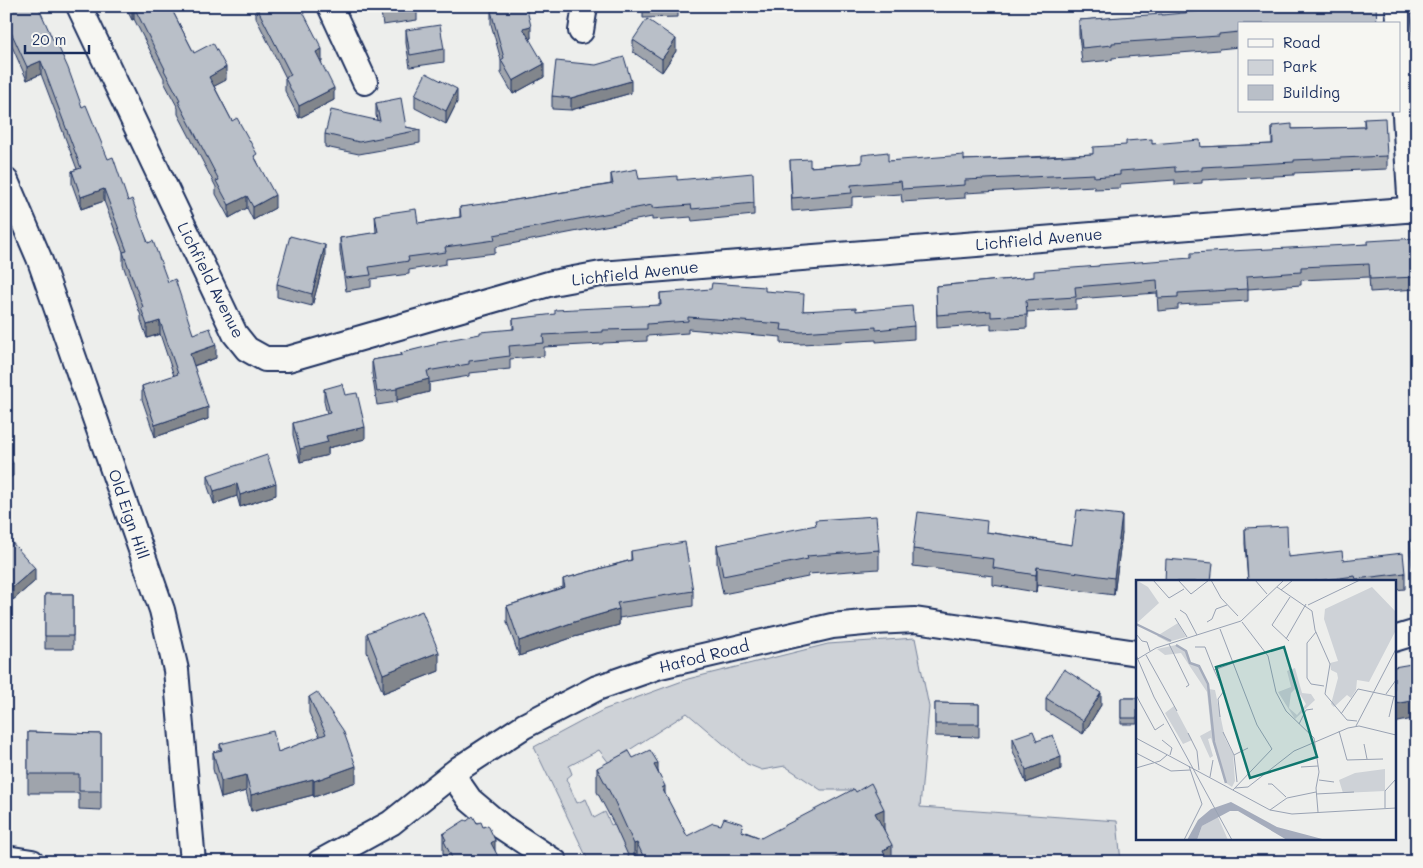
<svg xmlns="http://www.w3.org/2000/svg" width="1423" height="868" font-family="Mali,sans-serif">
  <rect width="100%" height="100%" fill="#edeeec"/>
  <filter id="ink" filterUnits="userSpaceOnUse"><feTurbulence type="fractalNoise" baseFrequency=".02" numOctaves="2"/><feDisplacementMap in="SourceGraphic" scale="10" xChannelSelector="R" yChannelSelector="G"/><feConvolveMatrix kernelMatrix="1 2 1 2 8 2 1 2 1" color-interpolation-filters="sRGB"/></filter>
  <g filter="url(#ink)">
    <path fill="#ced2d7" stroke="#74809a" d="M915 638 929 707 920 807 1117 821 1121 862H889L852 790H821L785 766 762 770 747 764 687 713 609 763 599 750 569 766 572 774 566 779 577 803 586 799 594 818 605 812 611 825 614 824 631 855 627 857 629 862H589L534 747 603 710 688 679 828 644Z"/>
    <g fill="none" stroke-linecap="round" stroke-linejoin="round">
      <g stroke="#1b2f5e" stroke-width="28">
        <path id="minor" d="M79 6 235 334 247 349 265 359H288L552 283 601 274 1417 209
          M330 6 365 82
          M1398 6 1411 210
          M581 31 585 6
          M6 181 39 258 162 610 176 670 193 862
          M1394 639 1417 632
          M452 774 470 800 502 827 555 862
          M6 858 32 862
          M320 862 391 823 460 768 524 726 597 688 660 666 832 626 874 622 915 620 1137 653"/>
      </g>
      <use href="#minor" stroke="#f6f6f2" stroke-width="24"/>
    </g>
    <path fill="#9fa4ac" stroke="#1b2f5e" d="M6 6 82 107 193 334 216 358 194 366 208 419 155 437 142 399V386L174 376 160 334 147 338 141 320V316L123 265V252L104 201 81 209 72 184V171L77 169 41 74 27 80 6 33Z
      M125 6H170L194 53 226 80 214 86 232 121 257 161 275 208 253 220 247 208 229 218 216 194V187L178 114V108L164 82V78L134 19 132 20Z
      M256 6 322 62H321L334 100 299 118 285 91V78H286L256 18Z
      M380 6H417V20L383 25Z
      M496 6H526L531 38 529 39 544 77 513 94 501 73V60L491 24V11L497 9Z
      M643 6H678V17L643 18Z
      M1162 15 1239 24V47L1219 49V50L1112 58V60L1082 63 1079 35V20Z
      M406 30 444 49V62L410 67 406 43Z
      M633 40 676 51 662 72 633 52Z
      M631 93 571 110 552 109V96Z
      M415 95 457 102 446 124 415 108Z
      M376 103 406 127 420 130V143L359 154 325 147V134L377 120 376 115Z
      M1364 119 1387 156V169L1294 173V175L1202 180V183L1175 185V180L1120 184V188L1094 189V186L965 193V198L902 202 901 194 852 197V206L792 211 790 160 810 167 888 161 964 160 1093 154 1152 144 1201 147 1272 144V126L1292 129 1364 127Z
      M611 174 639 179 677 180 754 203V215L692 221 691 217 652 220V217L495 247V253L446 259V264L409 270V274L371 279V287L346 291 340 251V238L376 233 375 215 418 223 460 217V207L491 204 611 184Z
      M1417 238V289L1370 292 1369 277 1301 280V285L1248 289V301L1178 305V309L1158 311 1157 293 1076 299V309L1027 312V328L991 330V324L937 328 936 286 1034 277 1099 266 1368 244Z
      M325 258 312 306 277 297V284Z
      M765 291 804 311H856L914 326V339L876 342V340L801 344 781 343V337L688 329V333L647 336V341L603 343V344L544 347V356L510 359V369L469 373V376L429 383V392L397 400V402L377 405 372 373V360L401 355V353L513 329V319L660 305V293Z
      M324 389 345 395 365 439 328 448V455L300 462 293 435V423L327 414 324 401Z
      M208 475 276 495 240 507 237 496 214 504 208 487Z
      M1245 528 1288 557 1343 560 1405 573V589L1394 590V582H1248L1245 544Z
      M987 532 1072 545 1122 533 1114 595 1037 585 1036 592 993 585V576L913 566V549Z
      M1417 539V575H1413L1410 552V540Z
      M6 540 35 581 13 600 6 592Z
      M717 545 879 550V569L808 574V577L723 594 717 564Z
      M631 551 693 591V606L619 618V625L574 637 519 656 507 622V606L563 587V579L631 560Z
      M45 594H73V649H45Z
      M367 633 439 671 383 693 367 652Z
      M309 697 356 782 314 797 313 795 251 811 246 791 221 798 213 769V752L220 751V744L278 752 320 737 309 713Z
      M1046 698 1101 705 1083 734 1046 711Z
      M1121 698H1137V724H1121Z
      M935 703 979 704V737L935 736Z
      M28 732 101 734V810L79 809V793H28Z
      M1013 738 1037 741 1061 769 1026 783 1013 751Z
      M597 768 658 771 665 795 687 836 743 831 761 838 884 829 892 862H631L614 824 597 792Z
      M477 823 501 862H445L444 860V856L443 853V834Z"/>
    <path fill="#82868c" stroke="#1b2f5e" d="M132 7H134V19L132 20Z
      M531 26V38L523 41V28Z
      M676 39V51L662 72V59Z
      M322 49V62L316 65V52Z
      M41 61V74L27 80V67Z
      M544 64V77L513 94V81Z
      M226 67V80L209 89V77Z
      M631 81V93L571 110V98Z
      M334 88V100L299 118V106Z
      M457 89V102L446 124V111Z
      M104 189V201L81 209V197Z
      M275 195V208L253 220V207Z
      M247 196V208L229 218V205Z
      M325 245V258L312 306V294Z
      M9 269V282L6 287V275Z
      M160 321V334L147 338V325Z
      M216 345V358L190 367V354Z
      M429 379V392L397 400V387Z
      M208 407V419L155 437V425Z
      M365 427V439L328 448V455L300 462V449L326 436Z
      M13 463V476L6 480V467Z
      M276 483V495L240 507V495Z
      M237 484V496L214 504V491Z
      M1122 515V533L1114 595V578Z
      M1037 567V585L1036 592V575Z
      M35 568V581L13 600V587Z
      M619 609V625L574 637 519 656V641L574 622Z
      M439 652V671L383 693V674Z
      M1101 693V705L1083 734V721Z
      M1417 700V718L1394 723V704Z
      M1061 757V769L1026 783V770Z
      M658 763V787L654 765Z
      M356 766V782L314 797V781Z
      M246 775V791L221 798V781Z
      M313 779V795L251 811V795Z
      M665 786V810L662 788Z
      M884 809V833L875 813Z
      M495 840V859L491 843Z
      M637 843V862H634V844Z
      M892 845V862H883V851Z
      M843 854V862H828Z"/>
    <path fill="#b9bfc8" stroke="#1b2f5e" d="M6 6H17V8L20 6H38L53 40 55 39 68 68 82 107 86 105 108 159 113 157 128 201 132 199 148 243 153 241 168 282 175 279 193 334 210 328 216 345 190 354 208 407 155 425 142 386 178 374 160 321 147 325 141 308 143 307 123 252 127 251 104 189 81 197 72 171 81 168 41 61 27 67 6 21Z
      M131 6H170L194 53 213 43 226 67 209 77 232 121 237 118 257 154 254 156 275 195 253 207 247 196 229 205 216 181 219 180 178 101 180 100 164 70 165 69 134 7H132Z
      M256 6H300L322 49 316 52 334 88 299 106 285 78 291 75Z
      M382 6H417V7L383 12Z
      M499 6H526L531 26 523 28 544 64 513 81 501 60 504 58 491 11 500 9Z
      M1243 6H1376L1377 24H1239V32L1219 34V36L1112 43V45L1082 48 1079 20 1162 14V15L1226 9V8Z
      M647 19 676 39 662 59 633 40Z
      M440 25 444 49 410 55 406 30Z
      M624 57 631 81 571 98 552 96 556 61 596 65Z
      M426 73 457 89 446 111 415 95Z
      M401 98 406 127 420 130 359 142 325 134 331 110 380 121 376 103Z
      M1385 118 1387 156 1294 160V162L1202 167V170L1175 172V167L1120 171V175L1094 177V174L965 180V185L902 189 901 181 851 185 852 193 792 198 790 160 810 159V167L862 163V155L888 152V161L964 155V160L1045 157 1093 154V147L1126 145V141L1152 139V144L1200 140 1201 147 1273 144 1272 126 1292 124V129L1365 127 1364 119Z
      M637 169 639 179 677 176V180L753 173 754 203 692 209 691 205 652 208V205L494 235 495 240 445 247 446 252 408 257 409 261 369 267 371 275 346 278 340 238 378 232 375 215 416 209 418 223 461 217 460 207 490 203 491 204 613 184 611 174Z
      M290 236 325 245 312 294 277 284Z
      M1417 238V277L1370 279 1369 264 1301 267V272L1247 276 1248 289 1178 293V297L1158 298 1157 280 1075 287 1076 297 1026 300 1027 315 991 317V311L937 315 936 286 1034 277V271L1099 266V265L1191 258V253L1368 244V241Z
      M6 268 9 269 6 275Z
      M712 283 765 287V291L804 294 803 311 856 308V311L912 306 914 326 876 330V327L801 332 781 330 782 324 688 317V321L647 324V329L603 330V332L543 335 544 343 509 346 510 356 469 361V364L427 371 429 379 397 387V389L377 392 372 360 402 355 401 353 437 344V342L480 334V332L514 329 513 319 555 314V310L661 305 660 293 711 289Z
      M342 384 345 395 357 393 365 427 326 436 328 442 300 449 293 423 330 413 324 389Z
      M6 452 13 463 6 467Z
      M267 455 276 483 240 495 237 484 214 491 208 475Z
      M1077 510 1122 515 1114 578 1037 567 1036 575 993 568 994 559 913 549 918 512 987 521 986 532 1072 545Z
      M876 516 879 550 807 556 808 559 723 576 717 545 816 525 815 520Z
      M1287 526 1288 557 1342 551 1343 560 1403 553 1405 573 1356 579 1355 576 1310 582H1248L1245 528Z
      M8 538 35 568 13 587 6 579V540Z
      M1417 539V562L1413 563 1410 540Z
      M685 542 693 591 617 603 619 609 574 622 519 641 507 606 565 587 563 579 632 560 631 551Z
      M1166 559 1213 563 1211 582H1165Z
      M45 594H73V636H45Z
      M422 611 439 652 383 674 367 633Z
      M1417 663V700L1394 704V667Z
      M1064 669 1101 693 1083 721 1046 698Z
      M317 692 343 730 356 766 314 781 313 779 251 795 246 775 221 781 213 752 222 750 220 744 273 731 278 752 326 734 309 697Z
      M1121 698H1137V718H1121Z
      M935 703 979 704V724H935Z
      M1033 731 1037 741 1053 735 1061 757 1026 770 1013 738Z
      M28 732 101 734V791H79V774H28Z
      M650 750 658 763 654 765 665 786 662 788 687 836 713 823 721 825 724 818 743 824 741 831 761 838 854 789 856 792 871 783 884 809 875 813 892 845 883 851 887 860 884 862H847L843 854 828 862H646L637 843 634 844 614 800 597 768 629 751 633 758Z
      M473 816 477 823 481 822 483 827 488 825 495 840 491 843 501 862H454L444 841 446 840 443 834 465 820 467 821Z
      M1415 854 1417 855V862H1408Z"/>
  </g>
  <g text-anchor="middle" stroke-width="4" stroke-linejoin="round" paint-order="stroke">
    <g font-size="16" fill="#1b2f5e" stroke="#f6f6f2">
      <text transform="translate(1039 239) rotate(-5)" y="6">Lichfield Avenue</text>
      <text transform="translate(635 273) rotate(-6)" y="6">Lichfield Avenue</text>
      <text transform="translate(211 280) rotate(63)" y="6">Lichfield Avenue</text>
      <text transform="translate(129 514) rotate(71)" y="6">Old Eign Hill</text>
      <text transform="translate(704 656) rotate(-14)" y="6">Hafod Road</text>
    </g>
  </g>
  <g transform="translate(1136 580)">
    <rect width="260" height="260" fill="#edeeec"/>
    <path d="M0 0 12 7 23 23 1 43ZM236 7 260 32V50L233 102 221 100 220 110 215 118 211 115 198 127 195 124 202 98 201 93 195 90 194 83 202 81 188 39 189 29ZM42 43 50 57 32 62 21 56ZM40 65 50 71 54 83 63 86 73 109 79 110 89 158 97 174 99 201 96 207 90 203 75 158 72 159 77 176 74 178 64 156 75 150 71 112 45 73 29 75 21 69ZM159 88 166 113 175 114 179 120 159 139 142 112 155 107 151 91ZM160 108 170 124 161 135 153 128 155 113ZM38 126 56 160 47 164 29 133ZM249 189V211L207 213 203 200 219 193ZM82 237 92 260H61L66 246Z" fill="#ced2d7" fill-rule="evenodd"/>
    <path d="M95 222 141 247 190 260H151L102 231H94L66 246 61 260H51L62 240 75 229Z" fill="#a5acbc"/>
    <path fill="none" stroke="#a5acbc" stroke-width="2.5" d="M0 44 35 61M40 65 50 71 54 83 63 86 72 104 78 162 90 203"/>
    <path fill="none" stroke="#99a2b3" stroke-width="1" d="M17 0 33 18 48 9M42 0 55 14 73 0M75 0 85 18 102 36M119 0 131 14M141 7 176 31 179 50 194 84 189 114 211 140 221 141M145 10 157 0M172 25 224 0M44 30 50 34 61 55M39 38 51 57M71 42 76 39 80 29 91 25M106 42 132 76 140 112 150 131 178 158 183 192 180 208 182 232M84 49 121 145 136 169 97 210M180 52 171 63V98L175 104 188 106M0 54 6 61 11 62 14 71M150 59 170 24M153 61 136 45 154 17M33 64 53 105 50 107M59 67H69L78 90M0 75 18 117 96 260M10 75 41 131M0 80 20 68 105 41 148 0M250 114 260 100M0 115 19 150 28 144M205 134 222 109 260 117M84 137 82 119 88 111 78 90 97 83M253 137 258 116M163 144 170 130 177 129M220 146 260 69M203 151 211 180 247 179M87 152 98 175 101 202M52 153 61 171 63 190M0 158 134 230 156 234 260 228M26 160 36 168 34 175M228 164 231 179M0 173 35 191 54 190M98 175 112 168M165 187 182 186M0 188 24 181 31 175M74 197 77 180M183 200 198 202M132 204H136L150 217M99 208 112 207 158 171 212 148 223 146 260 155M180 214 218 212M249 228V211L260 199M134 230 151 218 180 212M48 260 66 224 53 186"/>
    <path fill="#0f766e" fill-opacity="0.15" stroke="#0f766e" stroke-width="2.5" d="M148 67 181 177 114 198 80 87Z"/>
    <rect width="260" height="260" fill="none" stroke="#1b2f5e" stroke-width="2.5"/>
  </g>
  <rect width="1423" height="868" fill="none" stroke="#f6f6f2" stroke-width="25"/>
  <rect x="12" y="12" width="1398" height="843" fill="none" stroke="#1b2f5e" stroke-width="2" filter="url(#ink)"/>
  <rect x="1238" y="22" width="162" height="90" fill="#f6f6f2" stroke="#9ea6b7"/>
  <rect x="1248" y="39" width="25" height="8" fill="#f6f6f2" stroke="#9ea6b7"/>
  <text x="1283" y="48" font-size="15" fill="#1b2f5e">Road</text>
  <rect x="1248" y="60" width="25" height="15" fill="#ced2d7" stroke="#9ea6b7"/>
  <text x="1283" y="72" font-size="15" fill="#1b2f5e">Park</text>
  <rect x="1248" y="85" width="25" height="15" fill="#b9bfc8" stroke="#9ea6b7"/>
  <text x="1283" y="98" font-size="15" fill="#1b2f5e">Building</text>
  <path d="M25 45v8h64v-8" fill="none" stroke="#1b2f5e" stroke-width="2.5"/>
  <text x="32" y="45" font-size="15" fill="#1b2f5e" stroke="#f6f6f2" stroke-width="4" paint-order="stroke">20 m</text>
</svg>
